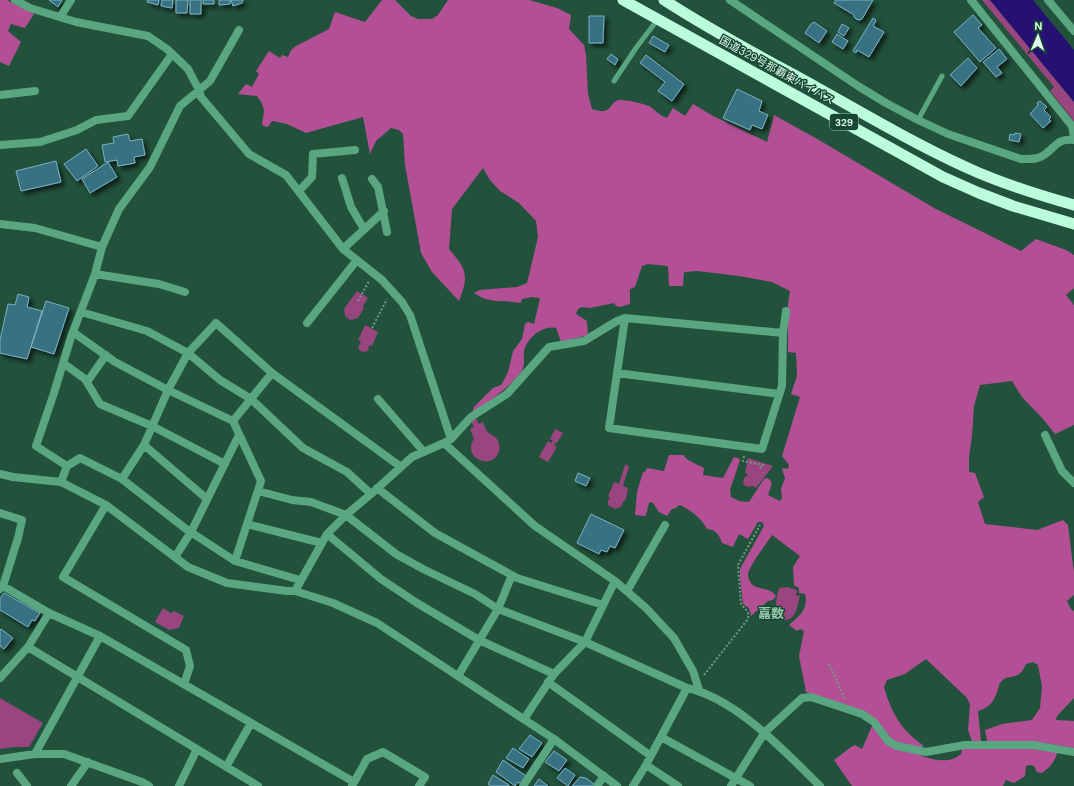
<svg xmlns="http://www.w3.org/2000/svg" width="1074" height="786" font-family="'DM Sans','Noto Sans JP',sans-serif">
  <defs>
    <filter id="shadow"><feDropShadow dx="3.5" dy="3.5" stdDeviation="2" flood-color="#0009"/></filter>
  </defs>
  <rect width="100%" height="100%" fill="#22523b"/>
  <path fill="#99457f" d="M982 0H990L1074 102V121L1050 91 1054 87Z
    M357 291 368 298 363 306 364 308 358 318 350 320 345 316 344 309Z
    M365 325 378 332 372 346 369 345 368 351 362 352 358 348 361 341 358 340Z
    M476 418 479 424 483 422C485 426 486 432 489 433 493 436 496 437 498 441 500 445 500 450 498 454 488 471 462 456 474 439L470 429 474 427 471 422Z
    M555 429 563 433 557 443 556 442 554 445 557 447 548 462 539 457 548 441 551 443 553 441 550 439Z
    M748 458 773 466 756 488 753 486C749 487 746 487 743 484L744 478 748 475 745 472Z
    M625 465 629 466 623 486 628 488 626 499 623 502 621 507 615 509 608 505V501L610 498 608 496 614 482 619 484Z
    M787 587 797 590 796 595 800 596C797 608 796 624 779 619 774 609 776 598 779 588Z
    M163 608 171 613 174 611 184 616 179 628 169 630 155 622Z
    M0 698 43 723 29 747H14L0 749Z"/>
  <path fill="#b35095" d="M0 0H7L34 14 25 28 11 24 8 31 21 42 9 66 0 62Z
    M382 0H395L411 16 418 19H432L438 15 448 0H529L557 8 571 15 569 29 584 45 586 55 588 94 592 109C616 117 607 99 622 100 627 100 645 104 649 106 656 110 658 115 667 118L673 108 685 116 693 104 713 116 767 142 774 115 819 140 934 208 1021 251 1036 239 1066 250 1074 255V288L1066 295 1074 305V425L1055 434 1043 419 1022 397 1012 381 980 385 974 406 972 435 969 458V472L975 473 984 497 978 502 985 524 1037 530 1063 520 1068 525 1074 573V595L1067 601 1071 609 1074 611V698L1057 716 1056 720 1074 721V748L1045 743 987 741 985 730 1002 724 1032 720 1040 708 1042 686 1038 665 1033 662 1026 664C1018 683 1008 673 1002 681 999 683 999 686 998 689 994 702 990 707 978 711L981 741H972L968 730 970 705 967 698 926 659 905 674 887 680 884 687C891 712 901 730 923 745L922 756C934 760 950 764 961 754L962 749 1028 748 1057 753C1055 762 1050 767 1042 773L1037 772 1034 766 1030 765 1026 766 1025 776 1014 783 1006 780 1003 786H852L834 760 851 747 855 745 862 749 872 726 871 716 825 698 806 692 799 656 804 631 800 629 797 631 789 625C799 616 809 609 805 594L799 593V588L794 585 793 567 800 556 772 535C767 543 748 567 748 575 748 579 751 584 754 586 762 590 771 588 776 596L773 600 768 601 751 616 749 608 743 604 740 577V569L764 526 762 522H758L748 539 739 534 733 547 722 543C719 534 716 530 707 529 702 519 689 508 679 505L676 508 672 509 667 516 659 512 653 503 650 502C647 506 648 512 645 516L635 515 637 492 643 472H645L647 468 664 471 669 455H683L688 460 704 468 703 475 723 478 734 457 738 458 740 460 730 490 731 497 739 501 749 502 764 479 767 478 770 480 772 483 768 495 780 501 782 498 781 489 785 478 782 469 784 468 788 469 789 465 782 456 800 397 791 394 797 376 796 353 788 352V304L790 291 772 282 739 276 697 271 684 272 683 286H669L668 266 648 264 642 266 635 287 630 289V304L620 307 616 306 614 303 590 308 582 307 578 309 576 314 587 321 588 335 561 342 556 328C542 325 526 339 524 352 523 357 525 363 523 368 522 372 517 377 514 380 502 393 486 404 472 413L474 407 493 388 501 385 504 380 508 372 513 351 522 339 525 324 528 322 534 324 540 298 532 297 522 299 521 303C503 299 491 305 474 293L480 290 517 287 527 283 538 237 536 221 519 203 500 191 490 180 483 168 452 209 449 249C467 270 469 275 459 301L432 272 421 253 405 165 403 134 399 130 391 128 376 141 370 154 363 117 306 133 287 124 272 121 268 127 263 126 262 123C265 110 265 107 257 96L238 94 246 84 252 87 259 74 256 71 269 51 280 58 282 55 288 57 291 50 296 46 329 29 335 12 365 22Z"/>
  <path fill="#251073" d="M990 0H1033L1074 50V102Z"/>
  <path fill="#387182" stroke="#79b2c5" filter="url(#shadow)" d="M49 0H62L58 7Z
    M148 0H159L158 5 147 2Z
    M162 0H173L172 8 161 6Z
    M176 0H188L187 13H176Z
    M190 0H201V14H190Z
    M203 0H214V4H203Z
    M219 0H230V4L219 5Z
    M231 0H243L242 3 233 6Z
    M836 0H873L862 19 859 20 856 19 854 17V15L834 3Z
    M973 15 982 25 978 28 996 48 980 62 954 32Z
    M589 16H604L603 43H589Z
    M873 18 876 20 873 26 884 32 869 57 857 50 856 53 853 51Z
    M814 22 827 31 819 43 805 33 811 24Z
    M842 24 849 28 844 36 838 32Z
    M837 34 848 41 843 49 832 42Z
    M653 36 669 45 665 52 649 43Z
    M999 49 1007 59 997 67 1002 73 996 77 983 62Z
    M611 54 618 59 615 65 607 59Z
    M646 55 684 84 672 101 658 91 665 82 640 63Z
    M968 58 977 68 961 86 950 75Z
    M737 89 762 101 759 111 768 115 762 129 752 125 750 130 723 118Z
    M1040 101 1047 107 1044 110 1051 117 1049 119 1051 121 1043 128 1030 114 1038 105 1037 103Z
    M1015 133 1021 134 1019 142 1009 140 1010 134 1014 135Z
    M128 134 130 141 142 139 145 155 134 157 135 163 118 166 117 160 105 162 102 145 114 143 113 137Z
    M86 149 98 166 77 181 64 164Z
    M56 161 61 182 21 191 16 171Z
    M108 162 117 177 90 193 82 179Z
    M18 294 29 297 27 307 42 311 27 359 0 353V340L8 304 15 305Z
    M46 301 69 308 54 354 31 347Z
    M578 473 590 478 586 486 575 481Z
    M591 514 624 530 615 548 610 546 607 552 601 550 599 554 577 543Z
    M4 593 40 613 35 621 32 620 28 627 0 610V599Z
    M1 629 13 638 4 649 0 646V631Z
    M530 735 542 743 532 757 519 749Z
    M513 748 529 759 523 768 506 758Z
    M554 751 567 760 559 771 545 762Z
    M503 760 526 776 521 784 518 782 515 786 496 772Z
    M565 768 575 775 568 786 557 778Z
    M493 775 509 785V786H491L488 784Z
    M580 777 586 778 594 784 593 786H572Z
    M539 779 548 786H534Z"/>
  <g fill="none" stroke-linecap="round" stroke-linejoin="round">
    <path stroke="#739986" stroke-width="2" stroke-dasharray="2 2" stroke-linecap="butt" d="M358 301 369 281
      M372 328 387 299
      M744 456 743 461 763 465 759 469
      M829 664 845 699
      M704 675 748 619C750 612 745 609 741 604L738 565 760 525"/>
    <path stroke="#59a680" stroke-width="5" d="M614 81 636 48 658 19
      M918 120 942 76"/>
    <path stroke="#59a680" stroke-width="8" d="M15 0 30 8 76 22 148 36 167 49 188 69 199 90 201 97 249 154 286 175 343 249 382 280 402 302 410 315 451 439
      M971 0 1072 126 1074 137
      M1048 0 1074 31
      M60 17 71 0
      M0 95 35 91
      M0 145 40 142 77 130 96 120 128 116 172 54
      M342 178 351 207 364 229
      M372 179 378 187 387 232
      M299 191 312 177 313 154 355 150
      M0 224 35 228 102 247
      M343 249 384 211
      M95 274 159 284 185 292
      M81 312 147 331 188 353 220 380 251 399 303 448 347 472 371 494
      M625 318 783 333 782 386 762 449 609 428Z
      M307 323 357 260
      M73 332 115 362 168 390 233 421
      M783 333 786 311
      M63 363 85 379 100 404 152 426 225 464
      M272 373 233 421 261 481 235 561 300 580
      M617 373 779 394
      M87 382 106 355
      M378 399 424 452
      M1045 435 1062 471 1074 483
      M444 443 535 526 615 581 646 608 674 638 693 671 699 690
      M144 445 207 499
      M67 466 36 446 54 393 71 337 95 274 102 247 119 209 150 167 180 106 210 81 239 30
      M122 479 186 529 235 561
      M61 482 67 466 80 458 122 479 144 445 168 390 188 353 216 323 272 373 401 467
      M377 488 435 533 517 578 603 605
      M258 491 292 500 311 502 346 515 396 554 423 569 475 594 498 609 585 642 687 688C737 699 784 751 820 786
      M106 505 63 577 186 650 190 666 184 684
      M0 513 22 520 18 538 3 586 0 589
      M247 524 322 543
      M327 534 381 579 417 603 479 640 554 674
      M175 557 191 532 239 435
      M3 586 49 613 100 636 354 782
      M295 591 327 534 346 515 371 494 412 457 444 443 451 439 471 417 507 394 549 347 584 341 617 321 625 318
      M627 591 665 525
      M28 647 258 786
      M458 676 498 609 512 575
      M0 678 28 647 49 613
      M548 682 651 756
      M524 719 554 674 585 642 615 581
      M661 737 750 786
      M35 754 100 636
      M0 759 35 754H64L142 782 149 786
      M646 765 678 786
      M226 767 251 723
      M17 773 27 786
      M71 786 88 762
      M179 786 197 749
      M352 786 367 759 383 752 425 777 419 786
      M523 786 554 739
      M597 786 604 776
      M633 786 646 765 687 688
      M731 786 765 732 802 698 811 697 862 714 874 722 888 741 897 746 926 752 965 745H1033L1074 752"/>
    <path stroke="#59a680" stroke-width="8" d="M730 0 858 86 886 103 918 120 948 134 1021 159C1029 159 1037 160 1044 155 1056 147 1057 138 1074 140
      M0 474 13 477 61 482 106 505 188 567 227 583 287 591H295L333 603 377 623 554 739 617 786"/>
    <path stroke="#bafcdc" stroke-width="11" d="M623 0 943 177 979 193 1013 206 1074 224
      M664 0C713 32 765 59 816 87 870 117 923 149 979 173 1010 186 1042 196 1074 205"/>
  </g>
  <g text-anchor="middle" stroke-width="3" stroke-linejoin="round" paint-order="stroke">
    <rect fill="#164731" stroke="#a3c3b2" stroke-width="1" x="830" y="114" width="28" height="16" rx="3"/>
    <g font-size="10" font-weight="bold" fill="#dff8ea">
      <text x="844" y="126">329</text>
    </g>
    <g font-size="11" fill="#dff8ea" stroke="#164731">
      <text transform="translate(777 70) rotate(29)" y="4">国道329号那覇東バイパス</text>
    </g>
    <g font-size="13" font-weight="bold" fill="#99cbb0" stroke="#164731">
      <text x="771" y="618">嘉数</text>
    </g>
  </g>
  <g transform="translate(1038 36) rotate(2)" stroke="#164731" stroke-width="3" paint-order="stroke">
  <path d="M0-3L7 15L0 10L-7 15Z" fill="#dff8ea"/>
  <text y="-6" font-size="11" font-weight="bold" text-anchor="middle" fill="#dff8ea">N</text>
  </g>
</svg>
